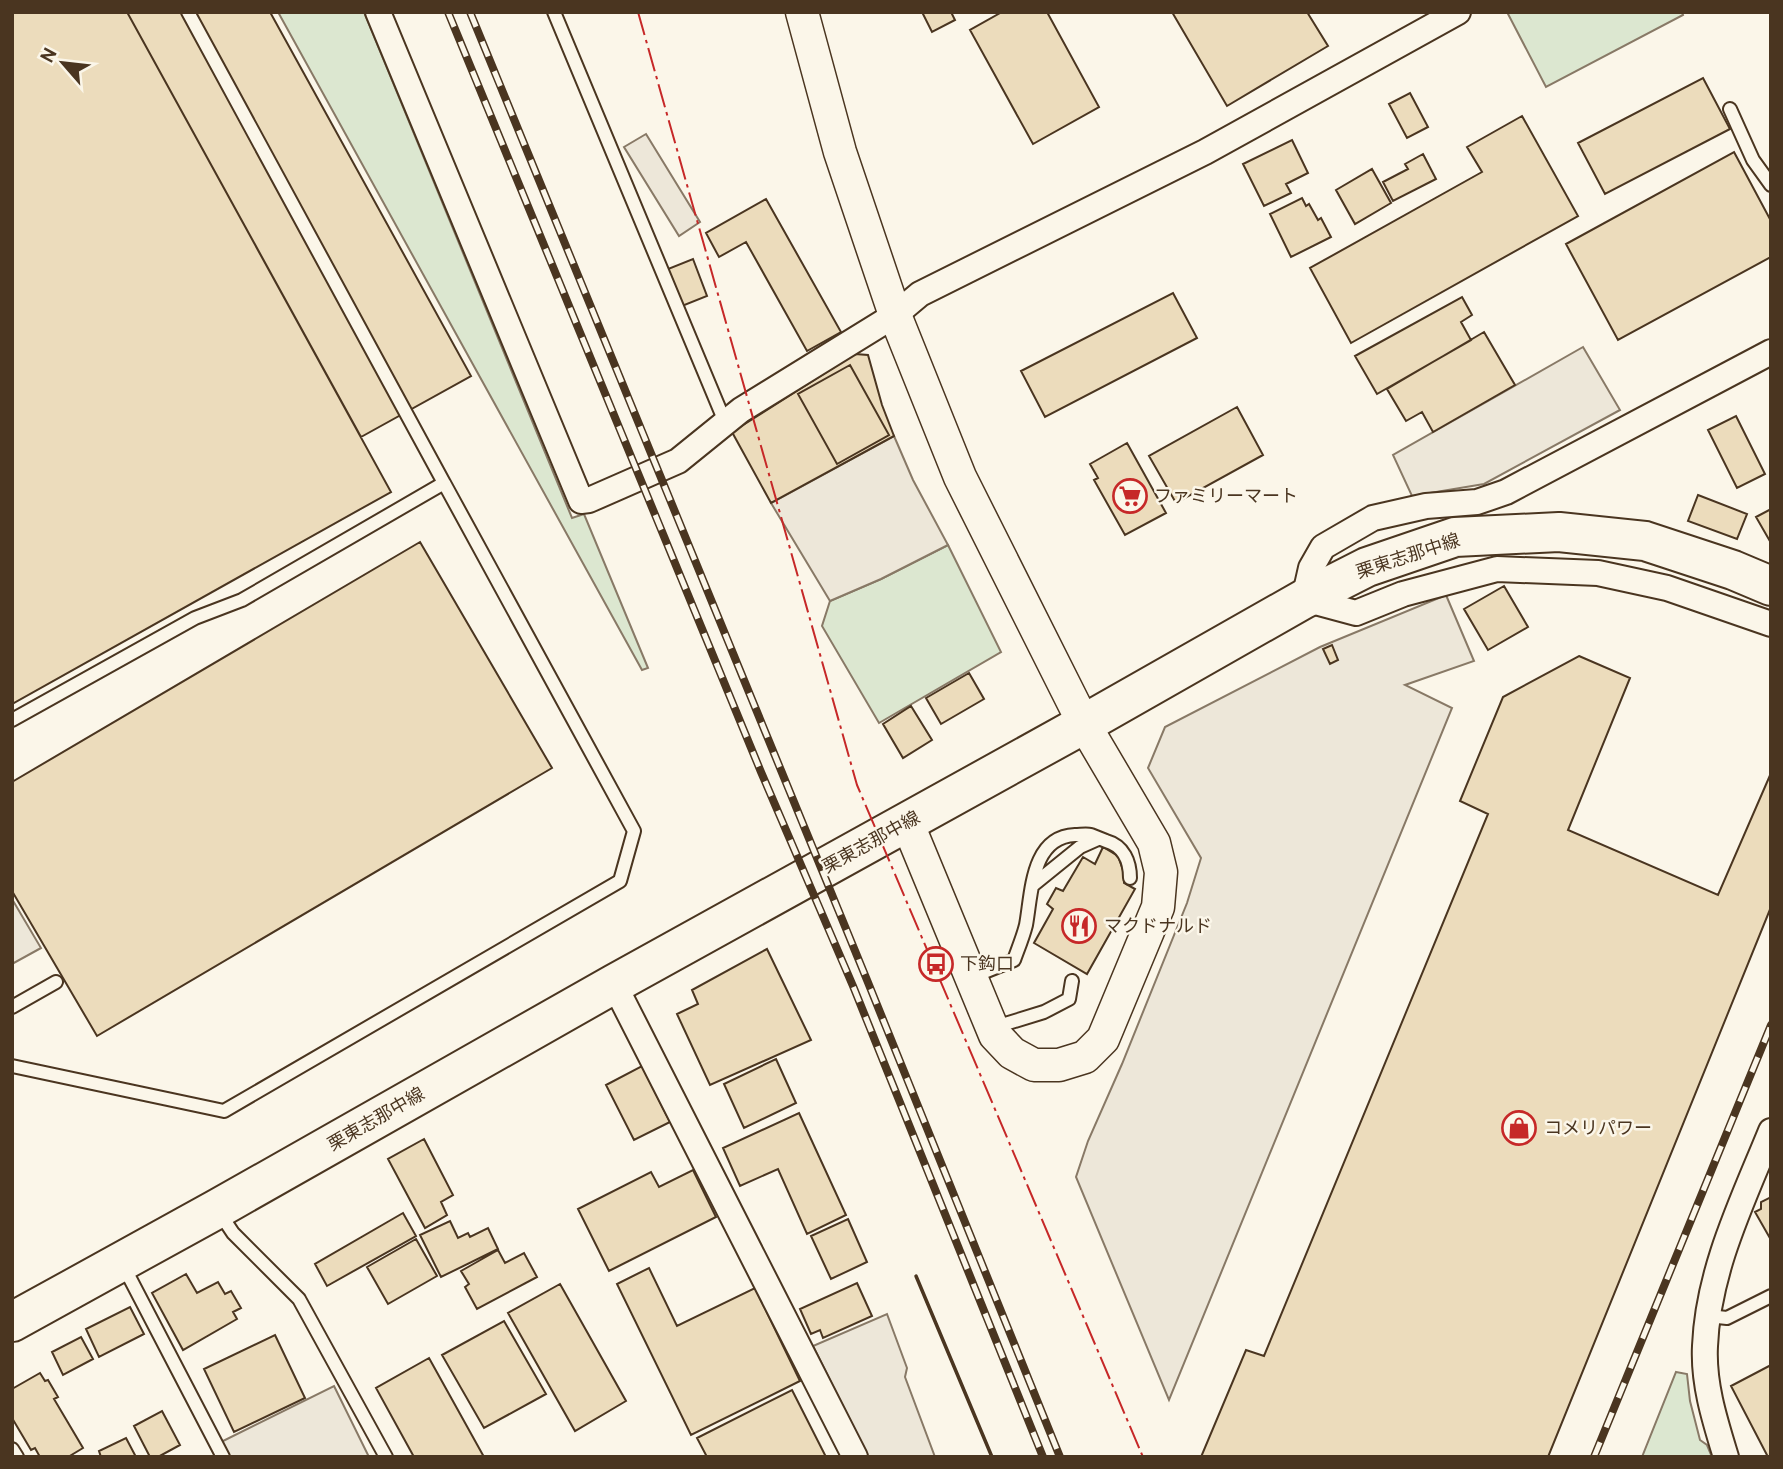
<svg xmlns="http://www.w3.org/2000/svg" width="1783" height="1469" font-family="Overpass,'Noto Sans JP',sans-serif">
  <rect width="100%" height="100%" fill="#fbf6e9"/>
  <path fill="#dce7d0" stroke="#887966" stroke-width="2" d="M278 12H364L572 518 584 514 648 668 642 670Z
    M1507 12H1682L1683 15 1546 87Z
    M948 545 1001 652 879 723 822 626 830 601 881 579Z
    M1676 1372 1687 1374 1690 1401 1700 1440 1707 1445 1712 1457H1642Z"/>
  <path fill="#ede7d9" stroke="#887966" stroke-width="2" d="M646 134 700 222 679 236 624 147Z
    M1583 347 1620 410 1484 484 1412 496 1393 455Z
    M894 436 913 480 948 545 881 579 830 601 771 503Z
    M1446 595 1474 661 1405 685 1452 708 1169 1400 1076 1177 1088 1141 1122 1064 1187 903 1201 858 1148 768 1165 727 1320 647Z
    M12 899 41 948 12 964Z
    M887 1314 907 1368 905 1377 935 1457H868L813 1346Z
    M334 1386 369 1457H229L221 1442Z"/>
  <path fill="#ecdcbc" stroke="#4a3520" stroke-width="2" d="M12 12H127L391 492 12 704Z
    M127 12H270L471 376 361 437Z
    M922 12H951L955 20 932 32Z
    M1002 12H1047L1099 107 1033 144 970 30Z
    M1172 12H1307L1328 46 1227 106Z
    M1703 78 1730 129 1605 194 1578 143Z
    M1410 93 1428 127 1407 138 1389 104Z
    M1522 116 1578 216 1351 343 1310 268 1482 172 1467 147Z
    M1292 140 1308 173 1286 184 1291 193 1264 206 1243 164Z
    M1734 152 1771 221V257L1618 340 1566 244Z
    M1423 154 1436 179 1393 201 1383 182 1408 169 1405 164Z
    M1372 169 1391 203 1355 224 1336 190Z
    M1302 198 1306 206 1309 204 1318 220 1321 218 1331 237 1291 257 1270 214Z
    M766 199 841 332 807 351 746 242 719 257 706 233Z
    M693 259 707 296 682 306 668 269Z
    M1173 293 1197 338 1045 417 1021 371Z
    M1462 297 1472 315 1461 322 1471 340 1377 394 1355 356Z
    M1484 332 1515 385 1433 432 1422 412 1406 421 1387 389Z
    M855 354 868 355 882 405 894 436 771 503 732 432Z
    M850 365 889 435 837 464 798 394Z
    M1237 407 1263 455 1176 503 1149 456Z
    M1736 416 1765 474 1737 488 1708 430Z
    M1127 443 1166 513 1125 535 1094 480 1098 478 1090 464Z
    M1698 495 1747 514 1737 539 1688 521Z
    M1771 509V543L1756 517Z
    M420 542 552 768 97 1036 12 891V782Z
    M1504 586 1528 627 1488 650 1464 609Z
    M1332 645 1338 660 1330 664 1323 649Z
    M1579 656 1630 678 1568 830 1718 895 1771 773V907L1548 1457H1201L1246 1350 1264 1356 1488 814 1460 801 1503 697Z
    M969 673 984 699 941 724 926 698Z
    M911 706 932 740 903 758 883 724Z
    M1103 847 1118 856 1124 873V883L1135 889 1087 974 1034 943 1053 909 1047 904 1056 888 1063 891 1083 857 1095 864Z
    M767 949 811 1040 710 1085 677 1014 698 1004 692 990Z
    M776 1059 796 1103 744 1128 724 1084Z
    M642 1066 670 1122 634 1140 606 1085Z
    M799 1113 846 1215 807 1234 778 1169 740 1186 723 1148Z
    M424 1139 453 1195 441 1202 447 1215 425 1228 388 1159Z
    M693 1170 716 1217 609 1271 578 1209 651 1172 659 1187Z
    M1771 1197V1240L1755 1212 1761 1209V1202Z
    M403 1213 416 1236 327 1286 315 1264Z
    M848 1219 867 1262 831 1279 811 1236Z
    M450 1221 458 1238 468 1233 470 1237 488 1228 498 1249 441 1277 420 1235Z
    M416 1239 437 1276 388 1304 367 1267Z
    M498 1250 505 1263 524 1253 537 1277 477 1309 465 1287 469 1284 461 1271Z
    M649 1268 677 1326 755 1288 800 1381 691 1435 617 1284Z
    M186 1274 197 1293 218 1282 225 1294 231 1291 241 1308 233 1312 237 1319 183 1350 152 1293Z
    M857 1283 872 1316 823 1338 820 1330 811 1334 800 1309Z
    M560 1284 626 1401 575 1431 508 1313Z
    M130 1307 144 1334 99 1357 86 1329Z
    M504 1321 546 1394 484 1428 442 1355Z
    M275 1335 305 1398 234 1432 204 1369Z
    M81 1337 93 1359 63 1375 52 1352Z
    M429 1358 484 1457H414L376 1388Z
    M1771 1365V1457H1768L1731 1386Z
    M40 1373 45 1381 48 1380 58 1397 54 1399 83 1448 68 1457H40L35 1448 31 1450 12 1418V1389Z
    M792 1390 826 1457H707L697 1438Z
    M162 1411 180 1445 158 1457H150L134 1426Z
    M126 1438 136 1457H101L99 1451Z"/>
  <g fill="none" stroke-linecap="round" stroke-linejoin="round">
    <g stroke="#4a3520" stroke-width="16">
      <path id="service" d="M188 12 444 483
        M554 12 725 422
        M1730 109 1753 160 1771 185
        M12 720 195 618 242 600 444 483 634 831 620 881 224 1111 12 1066
        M1033 885 1080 847 1098 839
        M972 977 1014 960C1018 949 1023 937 1026 925 1032 892 1031 837 1075 835 1080 835 1087 834 1091 835 1096 837 1101 839 1106 841 1124 846 1130 862 1130 878
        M12 1007 56 982
        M992 1028 1044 1012 1069 999 1072 981
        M219 1212 233 1233 299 1299 386 1457
        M123 1265 223 1457
        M1708 1316 1727 1318 1771 1296
        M12 1449 17 1457"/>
    </g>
    <g stroke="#4a3520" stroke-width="28">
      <path id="minor" d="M378 12 581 501 589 500 678 461 741 410 895 315 920 294 1205 152 1458 12
        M1771 352 1506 492 1477 502 1426 506 1373 518 1323 547 1311 568 1304 599 1356 613 1403 594 1497 569 1598 573 1667 588 1771 624
        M614 984 855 1457
        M1726 1457C1715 1421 1703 1384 1705 1346 1708 1270 1743 1200 1771 1131"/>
    </g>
    <g stroke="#4a3520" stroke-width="35">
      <path id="tertiary" d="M802 12 840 152 895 315 960 477 1084 724 1154 843 1161 872 1158 907 1103 1039 1085 1057 1059 1065H1034L1012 1053 995 1035 907 822"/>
    </g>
    <g stroke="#4a3520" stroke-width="42">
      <path id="primary" d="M12 1322 217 1209 614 984 1084 724 1304 599 1367 567 1455 537 1559 532 1645 541 1733 570 1771 586"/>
    </g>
    <use href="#service" stroke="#fbf6e9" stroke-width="12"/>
    <use href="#minor" stroke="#fbf6e9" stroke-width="24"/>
    <use href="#tertiary" stroke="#fbf6e9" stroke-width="32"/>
    <use href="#primary" stroke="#fbf6e9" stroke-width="38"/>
    <g stroke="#4a3520" stroke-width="8">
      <path id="rail" d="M448 12 761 772 853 986 1043 1457
        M470 12 867 980 1060 1457
        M1594 1457 1771 1025"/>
    </g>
    <use href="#rail" stroke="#fbf6e9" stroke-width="5" stroke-dasharray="16" stroke-linecap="butt"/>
    <path stroke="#4a3520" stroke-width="3.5" d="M916 1276 992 1457"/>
    <path stroke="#c62828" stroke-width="2" stroke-dasharray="24 5 3.5 5" stroke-linecap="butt" d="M638 12 857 785 1143 1457"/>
  </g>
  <defs>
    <g id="supermarket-ring" transform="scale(1.75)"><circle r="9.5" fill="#fbf6e9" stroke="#c62828" stroke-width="1.5"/><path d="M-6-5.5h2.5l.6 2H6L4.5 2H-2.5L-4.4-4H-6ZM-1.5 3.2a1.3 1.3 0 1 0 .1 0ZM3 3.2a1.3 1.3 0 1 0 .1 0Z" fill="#c62828"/></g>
    <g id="restaurant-ring" transform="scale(1.75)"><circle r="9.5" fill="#fbf6e9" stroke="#c62828" stroke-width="1.5"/><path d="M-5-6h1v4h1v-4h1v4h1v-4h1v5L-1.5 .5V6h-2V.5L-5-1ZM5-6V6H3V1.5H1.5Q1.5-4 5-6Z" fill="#c62828"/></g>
    <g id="bus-ring" transform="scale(1.75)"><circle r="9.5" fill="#fbf6e9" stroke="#c62828" stroke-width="1.5"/><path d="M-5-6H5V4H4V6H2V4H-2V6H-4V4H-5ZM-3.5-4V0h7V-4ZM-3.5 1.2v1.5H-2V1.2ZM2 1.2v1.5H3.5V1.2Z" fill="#c62828"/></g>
    <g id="shop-ring" transform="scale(1.75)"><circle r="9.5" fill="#fbf6e9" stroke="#c62828" stroke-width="1.5"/><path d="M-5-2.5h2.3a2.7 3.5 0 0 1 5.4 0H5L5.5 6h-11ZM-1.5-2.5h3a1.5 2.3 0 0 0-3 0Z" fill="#c62828"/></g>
  </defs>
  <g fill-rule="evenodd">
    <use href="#supermarket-ring" x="1130" y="496"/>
    <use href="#restaurant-ring" x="1079" y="926"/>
    <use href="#bus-ring" x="936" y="964"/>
    <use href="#shop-ring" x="1519" y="1128"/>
  </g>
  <g text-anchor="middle" stroke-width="5" stroke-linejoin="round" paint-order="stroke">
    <g font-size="18" fill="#4a3520" stroke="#fbf6e9" text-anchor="start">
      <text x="1154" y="502">ファミリーマート</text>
      <text x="1104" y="932">マクドナルド</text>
      <text x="960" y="970">下鈎口</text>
      <text x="1544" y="1134">コメリパワー</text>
    </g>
    <g font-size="18" fill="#4a3520" stroke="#fbf6e9">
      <text transform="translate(1408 556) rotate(-18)" y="6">栗東志那中線</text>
      <text transform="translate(871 842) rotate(-29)" y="6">栗東志那中線</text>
      <text transform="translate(376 1119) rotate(-30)" y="6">栗東志那中線</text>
    </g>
  </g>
  <rect width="1783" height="1469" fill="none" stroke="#4a3520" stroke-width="28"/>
  <g transform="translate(63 63) rotate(298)" stroke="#fbf6e9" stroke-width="5" paint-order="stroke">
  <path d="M0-5L12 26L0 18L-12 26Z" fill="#4a3520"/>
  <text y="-10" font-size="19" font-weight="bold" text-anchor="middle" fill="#4a3520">N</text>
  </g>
</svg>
